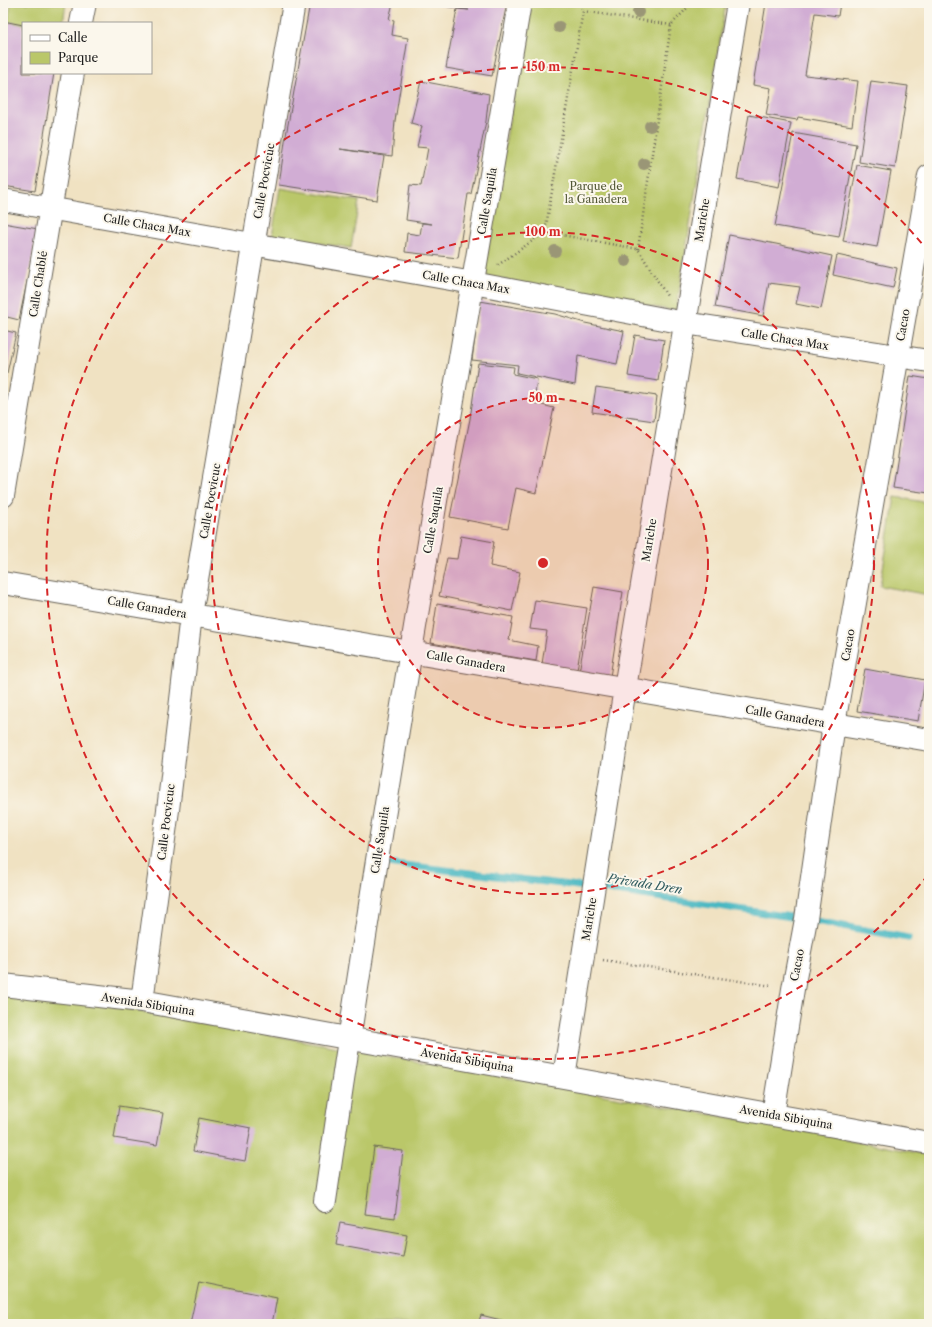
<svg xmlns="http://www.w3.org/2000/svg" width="932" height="1327" font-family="'Libre Caslon Text',serif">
  <rect width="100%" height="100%" fill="#fbf7ec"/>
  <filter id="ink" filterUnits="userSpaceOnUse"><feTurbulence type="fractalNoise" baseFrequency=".025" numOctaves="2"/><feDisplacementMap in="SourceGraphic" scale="8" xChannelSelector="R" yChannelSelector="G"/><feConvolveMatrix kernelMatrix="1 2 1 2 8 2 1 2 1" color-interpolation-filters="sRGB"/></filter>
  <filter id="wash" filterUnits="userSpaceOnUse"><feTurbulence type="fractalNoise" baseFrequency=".012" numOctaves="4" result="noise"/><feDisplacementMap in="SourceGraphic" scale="16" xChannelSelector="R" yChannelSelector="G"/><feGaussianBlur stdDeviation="0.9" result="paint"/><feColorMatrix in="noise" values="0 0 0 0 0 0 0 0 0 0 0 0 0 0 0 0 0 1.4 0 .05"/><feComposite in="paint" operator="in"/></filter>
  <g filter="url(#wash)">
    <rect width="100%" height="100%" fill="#f0e2c2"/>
    <path fill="#bac769" stroke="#6b7242" d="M11 3H66L63 23H23V25L8 22Z
      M529 3H726L676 311 483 276Z
      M280 188 359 201 351 248 272 236Z
      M895 497 929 503V595L880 586Z
      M3 990 99 1004 814 1133 929 1155V1324H3Z"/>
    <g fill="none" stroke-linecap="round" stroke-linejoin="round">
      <path stroke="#49b8c2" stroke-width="7" d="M379 862 595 888 805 919 908 938"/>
    </g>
    <g id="blocks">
      <path fill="#d1add4" d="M310 3H393L389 19 394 20 392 35 408 38 395 121 392 156 340 149 384 156 377 200 279 185 285 141Z
        M437 3H507L492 76 446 68 457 9 469 10 437 5Z
        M766 3H840L838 16 815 13 805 75 858 81 852 126 798 117 797 120 766 115 771 88 753 85Z
        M3 21 23 25V73H54L35 191 3 186Z
        M421 81 489 94 486 121 479 156 471 194H468L458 258 405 252 407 233 420 235 422 223 432 224 406 220 410 185 421 186 428 148 417 147 422 126 411 123Z
        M871 81 908 86 895 168 859 162Z
        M749 115 791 123 779 187 737 179Z
        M793 133 856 144 839 237 775 226Z
        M857 165 891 171 877 247 843 241Z
        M3 223 38 229 19 320 3 316Z
        M729 235 776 244 832 256 821 309 796 304 800 287 769 283 763 316 715 307Z
        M837 255 897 268 893 288 833 275Z
        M480 301 555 314 585 323 624 331 617 364 578 356 575 385 517 373 518 365 472 360Z
        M3 330 16 333 7 373 3 372Z
        M635 335 664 340 658 381 628 376Z
        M478 363 514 367 513 374 537 379 534 403 554 408 536 493 516 488 508 528 450 517 470 419Z
        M3 375 6 376 4 387H3Z
        M910 376 929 379V493L893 488Z
        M596 387 657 396 654 421 592 412Z
        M461 536 494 542 490 566 520 572 512 611 439 596 447 558 457 559Z
        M594 587 623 592 610 677 579 672Z
        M535 600 587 608 577 670 542 664 547 631 530 629Z
        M437 604 513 617 509 640 538 646 536 661 431 643Z
        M865 669 925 680 918 721 857 711Z
        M119 1106 163 1113 157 1145 114 1138Z
        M199 1118 251 1128 245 1161 193 1151Z
        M374 1147 403 1151 395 1218 365 1214Z
        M340 1223 407 1235 403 1257 336 1245Z
        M199 1282 277 1298 272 1324H190Z
        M481 1315 513 1323 512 1324H478Z
        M293 1321 302 1323V1324H293Z"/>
    </g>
  </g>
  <g filter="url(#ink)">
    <use href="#blocks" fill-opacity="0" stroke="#666156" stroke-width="1"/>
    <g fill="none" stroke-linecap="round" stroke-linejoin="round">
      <g stroke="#666156" stroke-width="24">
        <path id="minor" d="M81 23 85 3
          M3 200 473 283 685 323 929 361
          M3 496 73 73
          M3 583 929 740
          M3 985 142 1001 929 1143
          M142 1001 168 810 191 615 294 3
          M564 1077 625 688 738 3
          M773 1115 793 989 806 919 834 724 929 176
          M325 1201C383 801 453 402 520 3"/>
      </g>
      <path stroke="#666156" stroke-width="2.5" stroke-dasharray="1 3" stroke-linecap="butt" d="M583 11 671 25
        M545 232 638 249 667 296
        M638 249 671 25 692 3
        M498 265 545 232 583 11 579 3
        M603 960 772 986"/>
      <use href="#minor" stroke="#fff" stroke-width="22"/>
    </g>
    <g fill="#9a9676">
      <circle cx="638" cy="12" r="6"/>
      <circle cx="559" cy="27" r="6"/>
      <circle cx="650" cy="126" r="6"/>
      <circle cx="644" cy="164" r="6"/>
      <circle cx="555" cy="251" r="6"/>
      <circle cx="626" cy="261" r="6"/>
    </g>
  </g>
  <circle cx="543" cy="563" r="165" fill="#d62828" fill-opacity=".12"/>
  <g fill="none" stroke="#d62828" stroke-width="2" stroke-dasharray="7 5">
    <circle cx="543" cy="563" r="165"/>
    <circle cx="543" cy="563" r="331"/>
    <path d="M928 875A496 496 0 1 1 928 251"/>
  </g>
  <g text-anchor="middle" stroke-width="4" stroke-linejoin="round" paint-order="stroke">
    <g font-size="11" fill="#1c1c1c" stroke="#fbf7ec">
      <text transform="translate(264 181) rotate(-80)" y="4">Calle Pocvicuc</text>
      <text transform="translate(487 201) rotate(-80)" y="4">Calle Saquila</text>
      <text transform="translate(702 220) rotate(-81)" y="4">Mariche</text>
      <text transform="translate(147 225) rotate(10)" y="4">Calle Chaca Max</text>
      <text transform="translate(466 282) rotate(10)" y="4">Calle Chaca Max</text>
      <text transform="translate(38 284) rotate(-81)" y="4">Calle Chablé</text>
      <text transform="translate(903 325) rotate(-80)" y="4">Cacao</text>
      <text transform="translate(785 339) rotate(9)" y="4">Calle Chaca Max</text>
      <text transform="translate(210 501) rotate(-80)" y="4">Calle Pocvicuc</text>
      <text transform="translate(433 520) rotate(-80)" y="4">Calle Saquila</text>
      <text transform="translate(649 540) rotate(-81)" y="4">Mariche</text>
      <text transform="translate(147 607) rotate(10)" y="4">Calle Ganadera</text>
      <text transform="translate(848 645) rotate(-80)" y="4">Cacao</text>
      <text transform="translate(466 661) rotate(10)" y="4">Calle Ganadera</text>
      <text transform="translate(785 716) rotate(10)" y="4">Calle Ganadera</text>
      <text transform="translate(166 822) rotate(-83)" y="4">Calle Pocvicuc</text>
      <text transform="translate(380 840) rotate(-81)" y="4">Calle Saquila</text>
      <text transform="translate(589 919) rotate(-81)" y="4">Mariche</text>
      <text transform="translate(797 965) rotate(-79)" y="4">Cacao</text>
      <text transform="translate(148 1004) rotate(9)" y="4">Avenida Sibiquina</text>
      <text transform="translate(467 1060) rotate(10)" y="4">Avenida Sibiquina</text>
      <text transform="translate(786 1117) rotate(10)" y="4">Avenida Sibiquina</text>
    </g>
    <g font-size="11" fill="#535837" stroke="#fbf7ec">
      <text x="596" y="190">Parque de<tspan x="596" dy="13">la Ganadera</tspan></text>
    </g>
    <g font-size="12" font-style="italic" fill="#2e5a5e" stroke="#fbf7ec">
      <text transform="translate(645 884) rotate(9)" y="4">Privada Dren</text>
    </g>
  </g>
  <circle cx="543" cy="563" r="6" fill="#d62828" stroke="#fbf7ec" stroke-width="2"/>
  <g font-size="12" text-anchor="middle" font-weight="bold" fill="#d62828" stroke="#fbf7ec" stroke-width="4" stroke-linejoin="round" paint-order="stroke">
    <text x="543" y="71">150 m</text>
    <text x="543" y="236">100 m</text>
    <text x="543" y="402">50 m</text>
  </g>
  <rect width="932" height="1327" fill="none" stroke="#fbf7ec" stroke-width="16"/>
  <rect x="22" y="22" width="130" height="52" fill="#fbf7ec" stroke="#a29f99"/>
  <rect x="30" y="35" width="20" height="6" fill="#ffffff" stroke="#a29f99"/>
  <text x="58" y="42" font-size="12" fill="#1c1c1c">Calle</text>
  <rect x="30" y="52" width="20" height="12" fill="#bac769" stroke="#a29f99"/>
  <text x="58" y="62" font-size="12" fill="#1c1c1c">Parque</text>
</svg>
